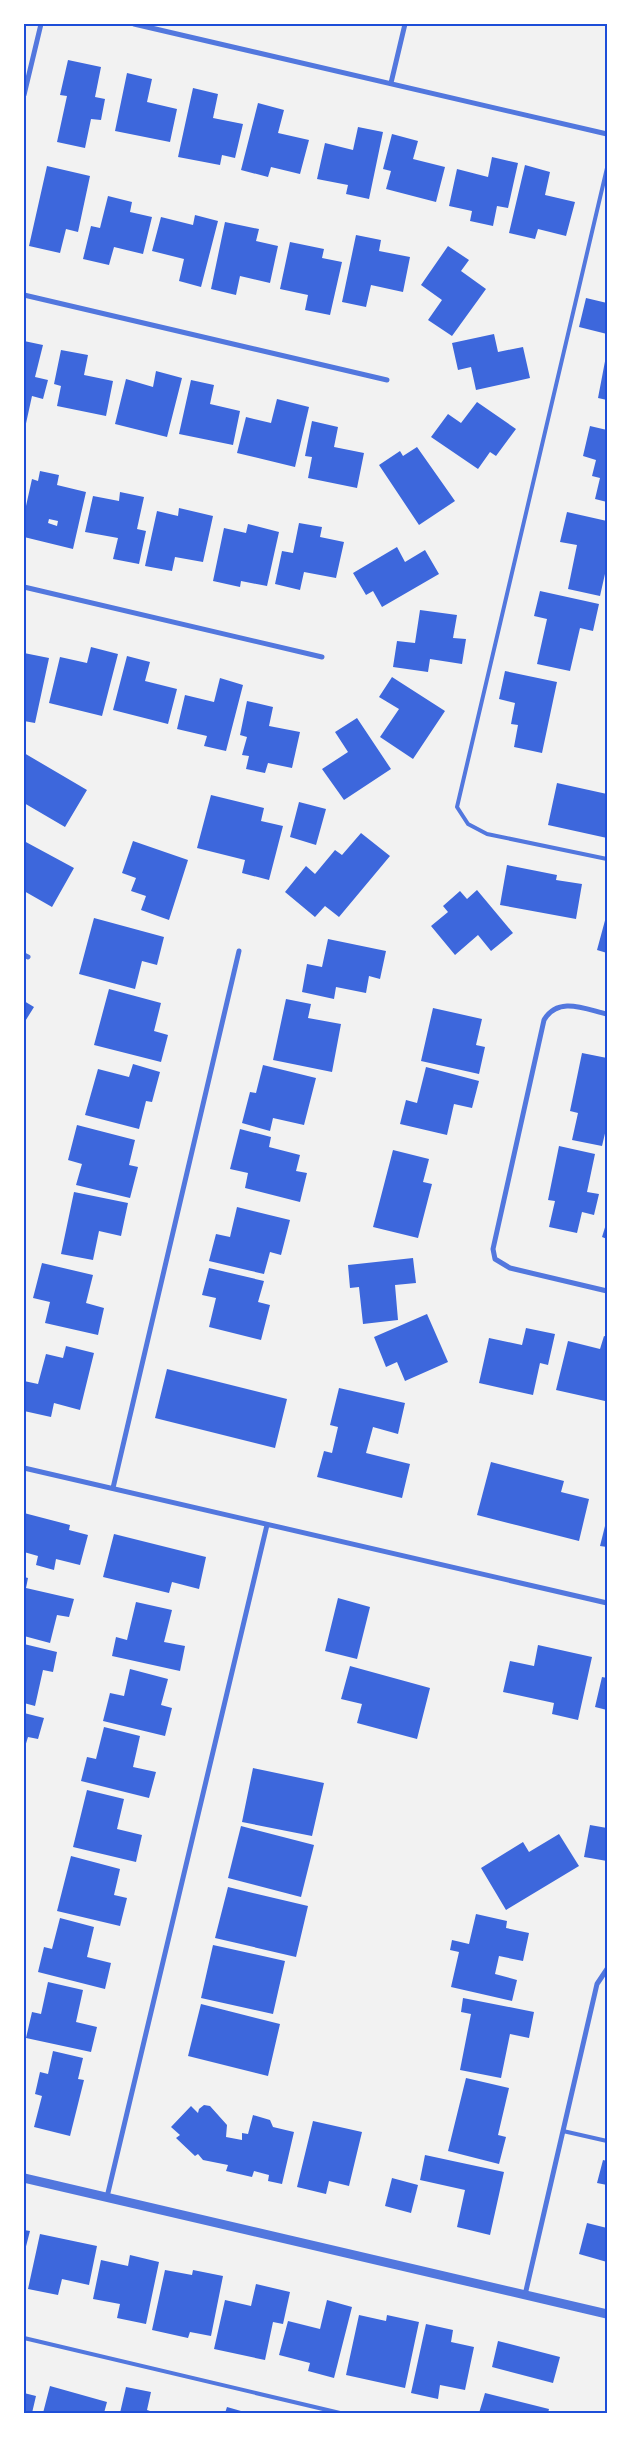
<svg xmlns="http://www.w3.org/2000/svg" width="631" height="2437" font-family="'PT Sans',sans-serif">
  <rect width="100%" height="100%" fill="#f2f2f2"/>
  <path fill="#3d67dc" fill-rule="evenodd" d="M68 60 101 67 95 97 105 99 101 120 91 119 85 148 57 142 67 96 60 95Z
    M127 73 152 79 147 102 177 109 170 142 115 131Z
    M193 88 218 94 213 118 243 124 235 158 222 155 220 165 178 157Z
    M258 103 284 110 278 133 309 140 300 174 271 167 268 177 241 170Z
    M358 127 383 132 369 199 346 194 348 185 317 179 325 143 353 150Z
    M392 134 418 141 413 159 445 167 436 202 386 189 391 171 383 169Z
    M492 157 518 163 508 208 497 206 493 226 470 221 472 211 449 206 457 169 488 177Z
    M525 165 550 172 545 195 575 202 566 236 538 229 535 239 509 233Z
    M47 166 90 176 78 232 66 229 60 253 29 246Z
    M108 196 132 202 130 212 152 217 143 254 114 247 109 265 83 259 91 226 100 228Z
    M195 215 218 221 201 287 179 281 184 259 152 251 161 217 193 225Z
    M225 222 259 229 256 241 278 246 270 283 240 276 236 295 211 289Z
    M356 235 381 240 379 251 410 257 403 292 371 285 366 307 342 302Z
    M290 242 324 249 322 258 342 262 330 315 305 310 308 295 280 289Z
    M448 246 469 260 461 271 486 289 452 336 428 320 442 300 421 285Z
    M586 298 607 303V334L579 327Z
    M494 334 498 352 523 347 530 378 476 390 471 367 458 370 452 343Z
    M24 341 43 345 35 377 48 380 43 399 32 396 25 428Z
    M61 350 88 355 84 375 113 381 106 416 57 406 61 386 54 384Z
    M606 356H607V400L598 398Z
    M156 371 182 378 167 437 115 424 126 379 153 387Z
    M191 380 214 385 210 404 240 411 233 445 179 434Z
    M277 399 309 407 295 467 237 453 246 417 271 423Z
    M477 402 516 429 496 456 490 452 478 469 431 437 448 414 461 423Z
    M312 421 338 427 334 447 364 453 357 488 308 478 312 457 305 456Z
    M590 426 607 430V502L595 499 600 478 592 476 596 460 583 456Z
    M417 447 455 501 419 525 379 465 400 451 403 456Z
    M40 471 59 475 57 485 86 492 73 549 24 537V515L32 479 38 481ZM49 519 58 521 57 526 48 523Z
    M120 492 144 497 137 529 146 531 139 564 113 559 118 538 85 532 93 496 119 501Z
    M179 508 213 516 203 562 175 557 172 571 145 566 157 511 178 516Z
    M567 512 607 521V565L600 596 568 589 577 545 560 542Z
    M299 523 322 527 320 537 344 542 336 578 304 572 300 590 275 584 282 551 293 553Z
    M248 524 279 532 267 586 241 581 240 587 213 581 224 528 246 533Z
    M397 547 405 562 425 550 439 574 382 607 373 591 366 595 353 573Z
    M540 591 599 604 593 631 580 628 570 671 537 664 547 619 534 616Z
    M420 610 457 615 453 638 466 639 462 664 430 659 428 672 393 667 397 641 415 643Z
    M91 647 118 654 102 716 49 703 60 657 87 663Z
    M24 653 49 658 35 723 24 721Z
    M127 656 150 662 145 681 177 689 168 724 113 710Z
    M505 671 557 682 542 753 514 747 518 725 511 724 515 703 499 699Z
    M392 677 445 711 413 759 380 737 399 709 379 697Z
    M220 678 243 685 226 751 204 746 207 736 177 729 185 695 214 702Z
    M247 701 273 707 269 726 300 732 292 768 268 763 265 773 246 769 249 756 242 755 247 737 240 735Z
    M357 718 391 769 344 800 322 769 348 752 335 732Z
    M24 753 87 790 65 827 24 803Z
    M557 783 607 794V838L548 825Z
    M211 795 264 808 261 821 283 826 269 880 242 873 245 860 197 848Z
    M299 802 326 809 316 845 290 837Z
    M361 833 390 856 339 917 325 906 315 917 285 892 306 866 315 874 335 850 342 855Z
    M24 841 74 868 52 907 24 891Z
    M133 841 188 860 169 920 141 910 146 896 131 891 136 878 122 873Z
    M507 865 557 875 556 880 582 884 576 919 500 905Z
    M477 890 513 933 491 951 478 935 455 955 431 926 448 912 443 906 460 891 467 899Z
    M607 913V953L597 950Z
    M94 918 164 937 157 965 142 961 135 989 79 974Z
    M328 939 386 951 380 979 369 976 366 993 336 987 334 999 302 992 307 964 322 967Z
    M109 989 161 1003 154 1031 168 1035 161 1062 94 1045Z
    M286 999 311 1004 308 1018 341 1024 332 1072 273 1060Z
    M24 1001 34 1007 24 1023Z
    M433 1008 482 1019 476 1045 485 1047 479 1074 421 1061Z
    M582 1053 607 1058V1125L602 1146 572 1140 578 1113 570 1111Z
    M133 1064 160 1072 152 1102 146 1101 139 1129 85 1115 98 1069 129 1077Z
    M263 1065 316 1078 304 1125 273 1118 270 1131 242 1123 250 1092 256 1093Z
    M426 1067 479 1081 472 1108 454 1104 447 1135 400 1124 406 1100 417 1103Z
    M77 1125 135 1140 129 1165 138 1167 130 1198 76 1185 82 1164 68 1160Z
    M240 1129 271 1137 269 1147 300 1155 296 1171 307 1173 300 1202 245 1188 248 1173 230 1169Z
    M559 1146 595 1154 587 1192 599 1194 594 1215 582 1212 577 1233 549 1227 555 1201 548 1200Z
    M393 1150 429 1159 423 1182 432 1184 418 1238 373 1227Z
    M74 1192 128 1203 121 1236 99 1231 93 1260 61 1254Z
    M237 1207 290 1220 281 1255 270 1252 264 1274 209 1261 216 1234 230 1237Z
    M607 1221V1239L602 1237Z
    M413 1258 416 1283 395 1285 398 1320 363 1324 359 1287 350 1288 348 1265Z
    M42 1263 93 1275 86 1303 104 1308 98 1335 45 1323 50 1302 33 1298Z
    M209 1268 264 1281 258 1302 270 1305 261 1340 209 1327 216 1298 202 1295Z
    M427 1314 448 1362 405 1381 397 1362 386 1367 374 1337Z
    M526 1328 555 1334 548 1365 540 1363 533 1395 479 1383 489 1338 522 1345Z
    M604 1336 607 1337V1394L605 1401 556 1390 568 1341 600 1349Z
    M66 1346 94 1353 80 1410 54 1403 51 1417 24 1411V1381L38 1384 46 1354 63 1358Z
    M167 1369 287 1399 275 1448 155 1418Z
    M339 1388 405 1403 398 1434 373 1427 366 1453 410 1464 402 1498 317 1477 324 1451 332 1453 338 1427 330 1425Z
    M491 1462 564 1481 561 1492 589 1499 579 1541 477 1515Z
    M24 1513 70 1525 69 1530 88 1535 80 1565 56 1559 54 1570 36 1565 38 1556 24 1552Z
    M607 1518V1547L600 1546Z
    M114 1534 206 1557 199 1589 172 1582 169 1593 103 1577Z
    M24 1577 28 1578 26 1588 74 1599 69 1617 57 1615 50 1643 24 1636Z
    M338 1598 370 1607 357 1659 325 1651Z
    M136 1602 172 1610 164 1642 185 1646 180 1671 112 1656 116 1637 127 1640Z
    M24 1644 57 1652 53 1672 43 1670 35 1706 24 1703Z
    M538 1645 592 1657 578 1720 552 1714 554 1703 503 1692 510 1661 534 1666Z
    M350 1666 430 1688 417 1739 357 1723 362 1704 341 1699Z
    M130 1669 168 1679 161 1705 172 1708 165 1736 103 1721 110 1693 124 1696Z
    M602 1677 607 1678V1710L595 1707Z
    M24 1713 44 1718 38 1739 28 1737 24 1750Z
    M104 1727 140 1736 133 1767 156 1772 149 1798 81 1781 87 1757 96 1759Z
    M253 1768 324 1783 312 1836 242 1822Z
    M87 1790 124 1799 117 1829 142 1835 136 1862 73 1847Z
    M590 1825 607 1828V1861L584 1857Z
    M241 1826 314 1845 301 1897 228 1878Z
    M559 1834 579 1866 506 1910 481 1868 523 1842 529 1852Z
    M71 1856 120 1869 114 1895 127 1898 120 1926 57 1911Z
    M228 1887 308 1906 296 1957 215 1938Z
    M476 1914 507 1921 506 1928 529 1933 523 1961 499 1956 495 1974 517 1980 512 2001 451 1987 459 1952 450 1950 452 1940 469 1944Z
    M60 1918 94 1927 87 1957 111 1963 105 1989 38 1972 44 1947 52 1949Z
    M213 1945 285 1961 273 2014 201 1998Z
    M48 1982 83 1990 76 2022 97 2027 91 2052 26 2038 32 2012 41 2014Z
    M463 1998 534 2012 529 2038 510 2034 501 2078 460 2070 471 2014 461 2012Z
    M201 2004 280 2024 268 2076 188 2056Z
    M53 2051 83 2058 78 2079 84 2080 70 2136 34 2127 42 2096 35 2094 40 2072 48 2074Z
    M466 2078 509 2088 498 2135 506 2137 499 2164 448 2151Z
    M204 2105 210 2106 227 2125 226 2137 242 2140V2133L248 2134 253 2115 270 2120 273 2127 294 2132 282 2184 268 2181 269 2175 254 2171 252 2177 226 2171 228 2165 203 2160 198 2154 195 2156 176 2138 180 2135 171 2127 191 2106 198 2113 199 2109Z
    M313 2121 362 2132 349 2186 329 2181 326 2194 297 2187Z
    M425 2155 504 2172 490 2235 457 2227 465 2190 420 2180Z
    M603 2160 607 2161V2185L597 2183Z
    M392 2178 418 2185 411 2213 385 2206Z
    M587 2223 607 2228V2262L579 2254Z
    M24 2230 30 2231 24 2254Z
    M40 2234 97 2246 89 2285 62 2279 58 2295 28 2289Z
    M130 2255 159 2262 146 2324 117 2318 120 2304 93 2299 101 2260 128 2266Z
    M165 2270 192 2275 193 2270 223 2276 211 2336 190 2332 188 2338 152 2330Z
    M256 2284 290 2292 283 2324 273 2322 265 2360 214 2349 225 2300 251 2306Z
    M327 2300 352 2307 334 2378 308 2371 310 2363 279 2355 288 2321 320 2329Z
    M359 2315 386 2321 387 2315 419 2322 405 2388 346 2375Z
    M426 2324 453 2330 451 2342 474 2347 465 2390 440 2385 438 2399 411 2393Z
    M498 2341 560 2357 553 2383 492 2367Z
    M50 2386 107 2402 104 2413H43Z
    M126 2387 151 2392 147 2410 156 2413H120Z
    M24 2393 36 2396 32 2413H24Z
    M485 2393 549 2409 548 2413H479Z
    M227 2407 248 2413H225Z"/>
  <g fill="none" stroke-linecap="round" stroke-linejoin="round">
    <path stroke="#5277de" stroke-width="4" d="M607 168 457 807 468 824 487 834 607 859
      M563 2131 607 2141
      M24 2338 340 2413"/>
    <path stroke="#5277de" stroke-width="5" d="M134 24 607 134
      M391 83 405 24
      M24 95 41 24
      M24 295 387 380
      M24 587 322 657
      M24 955 28 957
      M607 1014C585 1009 558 996 544 1020L493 1249 495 1259 510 1268 607 1291
      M24 1468 607 1603
      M113 1488 239 951
      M107 2197 267 1525
      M525 2295 597 1984 607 1969"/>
    <path stroke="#5277de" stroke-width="9" d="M24 2178 607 2314"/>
  </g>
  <rect width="631" height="2437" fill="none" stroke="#ffffff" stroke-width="50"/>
  <rect x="25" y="25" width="581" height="2387" fill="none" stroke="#1d4ed8" stroke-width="2"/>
</svg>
